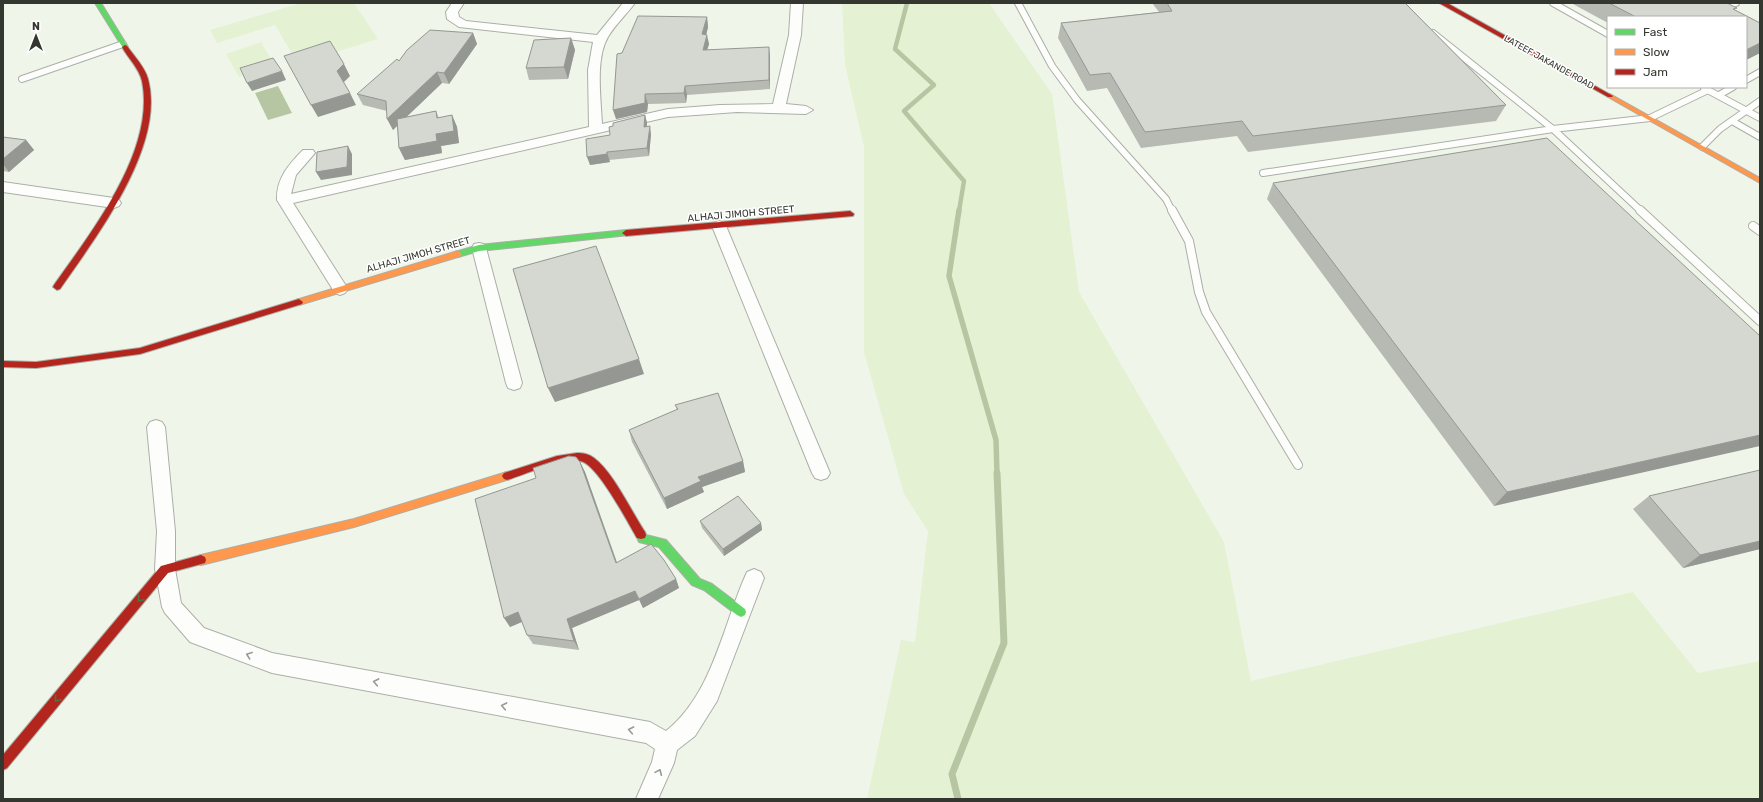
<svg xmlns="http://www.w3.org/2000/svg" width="1763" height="802" font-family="Rubik,sans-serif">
  <rect width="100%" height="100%" fill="#f0f5ea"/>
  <path fill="#e4f2d3" d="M301 3H354L378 39 298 64 275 25 217 43 210 30Z
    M842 3H989L1052 94 1079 292 1224 542 1251 681 1633 592 1698 673 1760 661V799H867L901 640 915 642 928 531 904 494 864 352V147L845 65Z
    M261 42 275 66 239 77 226 54Z"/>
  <path fill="#b7c6a2" d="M278 86 292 113 268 120 255 93Z"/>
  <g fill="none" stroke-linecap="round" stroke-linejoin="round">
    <path stroke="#b7c6a2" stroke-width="4.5" d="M907 3 895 49 934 85 904 111 964 181 959 211"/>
    <path stroke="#b7c6a2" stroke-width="5.5" d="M959 210 949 276 996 440 997 474"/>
    <path stroke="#b7c6a2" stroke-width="7" d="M958 799 952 774 1004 643 997 473"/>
    <g stroke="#abafa7" stroke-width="8">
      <path id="lane-far1" d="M1018 3 1052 66 1077 100 1166 199 1172 211
        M1553 3 1608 34
        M1721 8 1736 3
        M1433 33 1553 129 1641 211
        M22 79 123 44
        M1746 80 1760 72
        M1704 88 1760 118
        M1719 95 1733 87
        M1732 121 1760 137
        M1702 147 1720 129 1760 101
        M1263 173 1553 129 1650 118 1708 90"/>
    </g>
    <g stroke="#abafa7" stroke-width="10">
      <path id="lane" d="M1172 210 1189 241 1199 292 1206 312 1298 465
        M1640 210 1760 321
        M1753 226 1760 231"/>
    </g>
    <g stroke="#abafa7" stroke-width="2">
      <path id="street" d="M452 3H464L458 12 459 17 466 21 597 35 623 3H635C626 15 615 25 608 37 595 59 601 99 602 124L668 109 720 105 773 104 789 35 791 3H803L801 35 786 104 806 106 813 110 806 114 737 112 668 117 293 203 348 289 345 293 340 295 335 293 277 200C276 179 289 164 303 150H313L315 153 296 175 291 194 589 127 588 70 593 42 459 27 447 19 446 12Z
        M3 182 114 198 119 200 121 203 119 206 114 208 3 192Z
        M719 221 724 223 726 226 830 473 827 478 821 480 815 478 812 473 712 226 714 223Z
        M479 243 484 244 486 248 522 383 520 388 514 390 508 388 506 383 472 248 474 244Z
        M156 420 162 422 165 427 175 531V569L181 603 204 628 272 653 650 722 666 731C713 694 723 624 747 572L754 569 761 572 764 578 717 701 695 736 677 750 674 763 658 799H636L652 762 655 749 646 743 272 673 190 642 165 613 162 607 155 569 157 531 147 427 150 422Z"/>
    </g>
    <g stroke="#abafa7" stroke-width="2">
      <path id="fast" d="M95 3H101L128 47 127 48H123Z
        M626 230 629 231 630 233 629 235 479 251 458 257 454 254 455 252 479 245Z
        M641 531 645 532 646 535 666 540 700 579 712 584 745 609 746 612 745 615 741 617 737 615 704 590 692 585 659 547 639 542 636 535 637 532Z"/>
    </g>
    <g stroke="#abafa7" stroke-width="2">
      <path id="slow" d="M1610 94 1760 178V183L1608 97V95Z
        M458 251 462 254 461 256 299 305 295 302 296 300Z
        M507 472 510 473 512 476 510 479 354 527 201 565 197 563 196 560 197 557 201 555 354 519Z"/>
    </g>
    <g stroke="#abafa7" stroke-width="2">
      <path id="jam" d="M1439 3H1447L1613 96 1612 97H1608Z
        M125 45 127 46C134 56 145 67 148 79 166 146 96 237 60 289L57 290 53 287 54 285C92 231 156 150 142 81 139 68 128 58 122 47Z
        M850 211 854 214 853 216 626 236 622 233 626 230Z
        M299 299 303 302 302 304 140 354 36 368 3 367V361L36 362 140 348Z
        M577 453C583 453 589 454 594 458 613 472 631 511 645 532L646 535 645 538 641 539 637 538C628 523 597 463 580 461 561 458 526 474 507 480L504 479 502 476 504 473 557 456Z
        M201 555 205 557 206 560 205 563 168 573 7 768 3 770V755L161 566Z"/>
    </g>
    <use href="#lane-far1" stroke="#fdfefc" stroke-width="6"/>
    <use href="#lane" stroke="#fdfefc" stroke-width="8"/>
    <use href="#street" fill="#fdfefc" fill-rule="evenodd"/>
    <use href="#fast" fill="#63d668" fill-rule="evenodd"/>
    <use href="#slow" fill="#ff974d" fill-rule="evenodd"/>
    <use href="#jam" fill="#b3261e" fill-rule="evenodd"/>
  </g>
  <path fill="#b6bab3" d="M1152 3H1405L1506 105 1496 121 1248 152 1237 136 1141 148 1107 88 1087 91 1058 38 1061 23 1159 12Z
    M1571 3H1727L1735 10 1760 23V53L1746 60V17H1608V23Z
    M707 17 708 27 706 35 709 44 707 50 770 56V89L687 95 686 103 648 104 647 112 616 119 622 53Z
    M473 33 477 44 449 84 442 83 406 117 436 111 439 118 452 115 457 127 459 143 441 146 442 153 405 160 399 148 397 125 393 130 387 111 363 105 357 94 399 61Z
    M571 38 575 50 568 79 529 80 526 68Z
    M645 115 647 123V126L651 134 649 156 609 160 610 162 590 165 610 135 613 126Z
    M3 137 26 140 34 150 9 172 3 171Z
    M1273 183 1760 336 1494 506 1267 199Z
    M675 405 743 461 745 472 702 487 704 492 667 509 632 442 629 430 677 410Z
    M580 462 585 472 617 562 676 579 679 588 643 608 639 600 572 628 579 650 533 644 527 635 522 622 510 627Z
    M1649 496 1760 549 1683 568 1633 509Z
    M700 521 761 523 762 530 724 556 702 528Z"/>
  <path fill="#949792" d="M707 17 708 27 704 44 702 34Z
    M473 33 477 44 449 84 444 73Z
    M707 35 709 44 704 60 703 50Z
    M571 38 575 50 568 79 564 67Z
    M1760 43V53L1746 60V50Z
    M769 47 770 56V89L769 80Z
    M344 64 350 76 343 83 337 71Z
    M282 71 286 80 252 91 247 83Z
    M437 72 442 83 393 130 387 119Z
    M685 86 687 95 686 103 684 93Z
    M350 93 356 105 318 117 311 105Z
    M645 94 648 104 647 112 616 119 613 110Z
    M452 115 457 127 459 143 441 146 442 153 405 160 399 148 436 134Z
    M645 115 647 123 646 135 644 127Z
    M650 126 651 134 649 156 647 148Z
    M26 140 34 150 9 172 3 164V159Z
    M348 146 352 154V175L321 180 316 172Z
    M607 152 610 162 590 165 587 157Z
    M639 359 644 374 555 402 548 388Z
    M1760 435V446L1494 506 1507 492Z
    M743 461 745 472 702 487 704 492 667 509 664 498 698 477Z
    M580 462 585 472 620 572 616 563Z
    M761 523 762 530 724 556 723 549Z
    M1760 541V549L1683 568 1700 555Z
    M676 579 679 588 643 608 639 599Z
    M635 591 639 600 572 628 579 650 574 641 567 619Z
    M518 612 524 621 510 627 504 618Z"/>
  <path fill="#d4d8d0" stroke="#949792" d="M1167 3H1405L1506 105 1253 136 1242 121 1145 132 1110 73 1090 75 1061 23 1172 11Z
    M1609 3H1727L1737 8 1733 9 1760 23V43L1746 50V17H1636Z
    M638 16 707 17 702 34 707 35 703 50 769 47V80L685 86 684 93 645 94V103L613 110 617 54 622 53Z
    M430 30 473 33 444 73 437 72 387 119 386 101 357 94 397 59 399 61 407 50Z
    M571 38 564 67 526 68 534 40Z
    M330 41 344 64 337 71 350 93 311 105 284 56Z
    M273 58 282 71 247 83 240 68Z
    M436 111 437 118 452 115 454 131 436 134 437 141 399 148 397 119Z
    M645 115 644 127 650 126 647 148 607 152V154L587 157 586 139 610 135 609 127 613 126V123Z
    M3 137 26 140 3 159Z
    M1547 138 1760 336V435L1507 492 1273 183Z
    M348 146 347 167 316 172 317 152Z
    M596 246 639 359 548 388 513 269Z
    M718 393 743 461 698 477 701 481 664 498 629 430 678 409 675 405Z
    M569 456 576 457 580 462 616 563 651 544 664 560 676 579 639 599 635 591 567 619 574 641 527 635 518 612 504 618 475 499 536 478 533 468Z
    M1760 470V541L1700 555 1649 496Z
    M738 496 761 523 723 549 700 521Z"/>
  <defs><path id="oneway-chevron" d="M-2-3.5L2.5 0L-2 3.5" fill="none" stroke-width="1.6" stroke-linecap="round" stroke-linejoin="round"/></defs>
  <g stroke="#477746">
    <use href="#oneway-chevron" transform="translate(140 599) rotate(130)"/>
    <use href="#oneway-chevron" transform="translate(57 699) rotate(130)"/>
  </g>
  <g stroke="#989a96">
    <use href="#oneway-chevron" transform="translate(249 655) rotate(-160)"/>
    <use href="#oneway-chevron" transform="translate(376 682) rotate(-169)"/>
    <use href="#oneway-chevron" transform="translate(504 706) rotate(-169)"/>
    <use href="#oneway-chevron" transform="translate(631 730) rotate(-169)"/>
    <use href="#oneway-chevron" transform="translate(659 772) rotate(-66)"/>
  </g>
  <g text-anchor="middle" stroke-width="3" stroke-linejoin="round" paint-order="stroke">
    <g font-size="9" fill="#34372f" stroke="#fff">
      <text transform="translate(1549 62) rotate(29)" y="3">LATEEF JAKANDE ROAD</text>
    </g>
    <g font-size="10" fill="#34372f" stroke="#fff">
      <text transform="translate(741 213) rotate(-5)" y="4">ALHAJI JIMOH STREET</text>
      <text transform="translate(418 254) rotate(-16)" y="4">ALHAJI JIMOH STREET</text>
    </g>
  </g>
  <rect width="1763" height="802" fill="none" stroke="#34372f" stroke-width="8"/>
  <rect x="1607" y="16" width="140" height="72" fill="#ffffff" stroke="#aeafac"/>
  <rect x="1615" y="29" width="20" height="6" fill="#63d668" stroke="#aeafac"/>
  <text x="1643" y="36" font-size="12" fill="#34372f">Fast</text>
  <rect x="1615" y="49" width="20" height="6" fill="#ff974d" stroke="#aeafac"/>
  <text x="1643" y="56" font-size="12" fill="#34372f">Slow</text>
  <rect x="1615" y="69" width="20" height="6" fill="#b3261e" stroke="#aeafac"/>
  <text x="1643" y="76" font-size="12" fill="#34372f">Jam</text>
  <g transform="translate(36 36)" stroke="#ffffff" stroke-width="3" paint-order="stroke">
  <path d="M0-3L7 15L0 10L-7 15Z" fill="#34372f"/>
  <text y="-6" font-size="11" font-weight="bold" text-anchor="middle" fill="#34372f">N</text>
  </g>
</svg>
